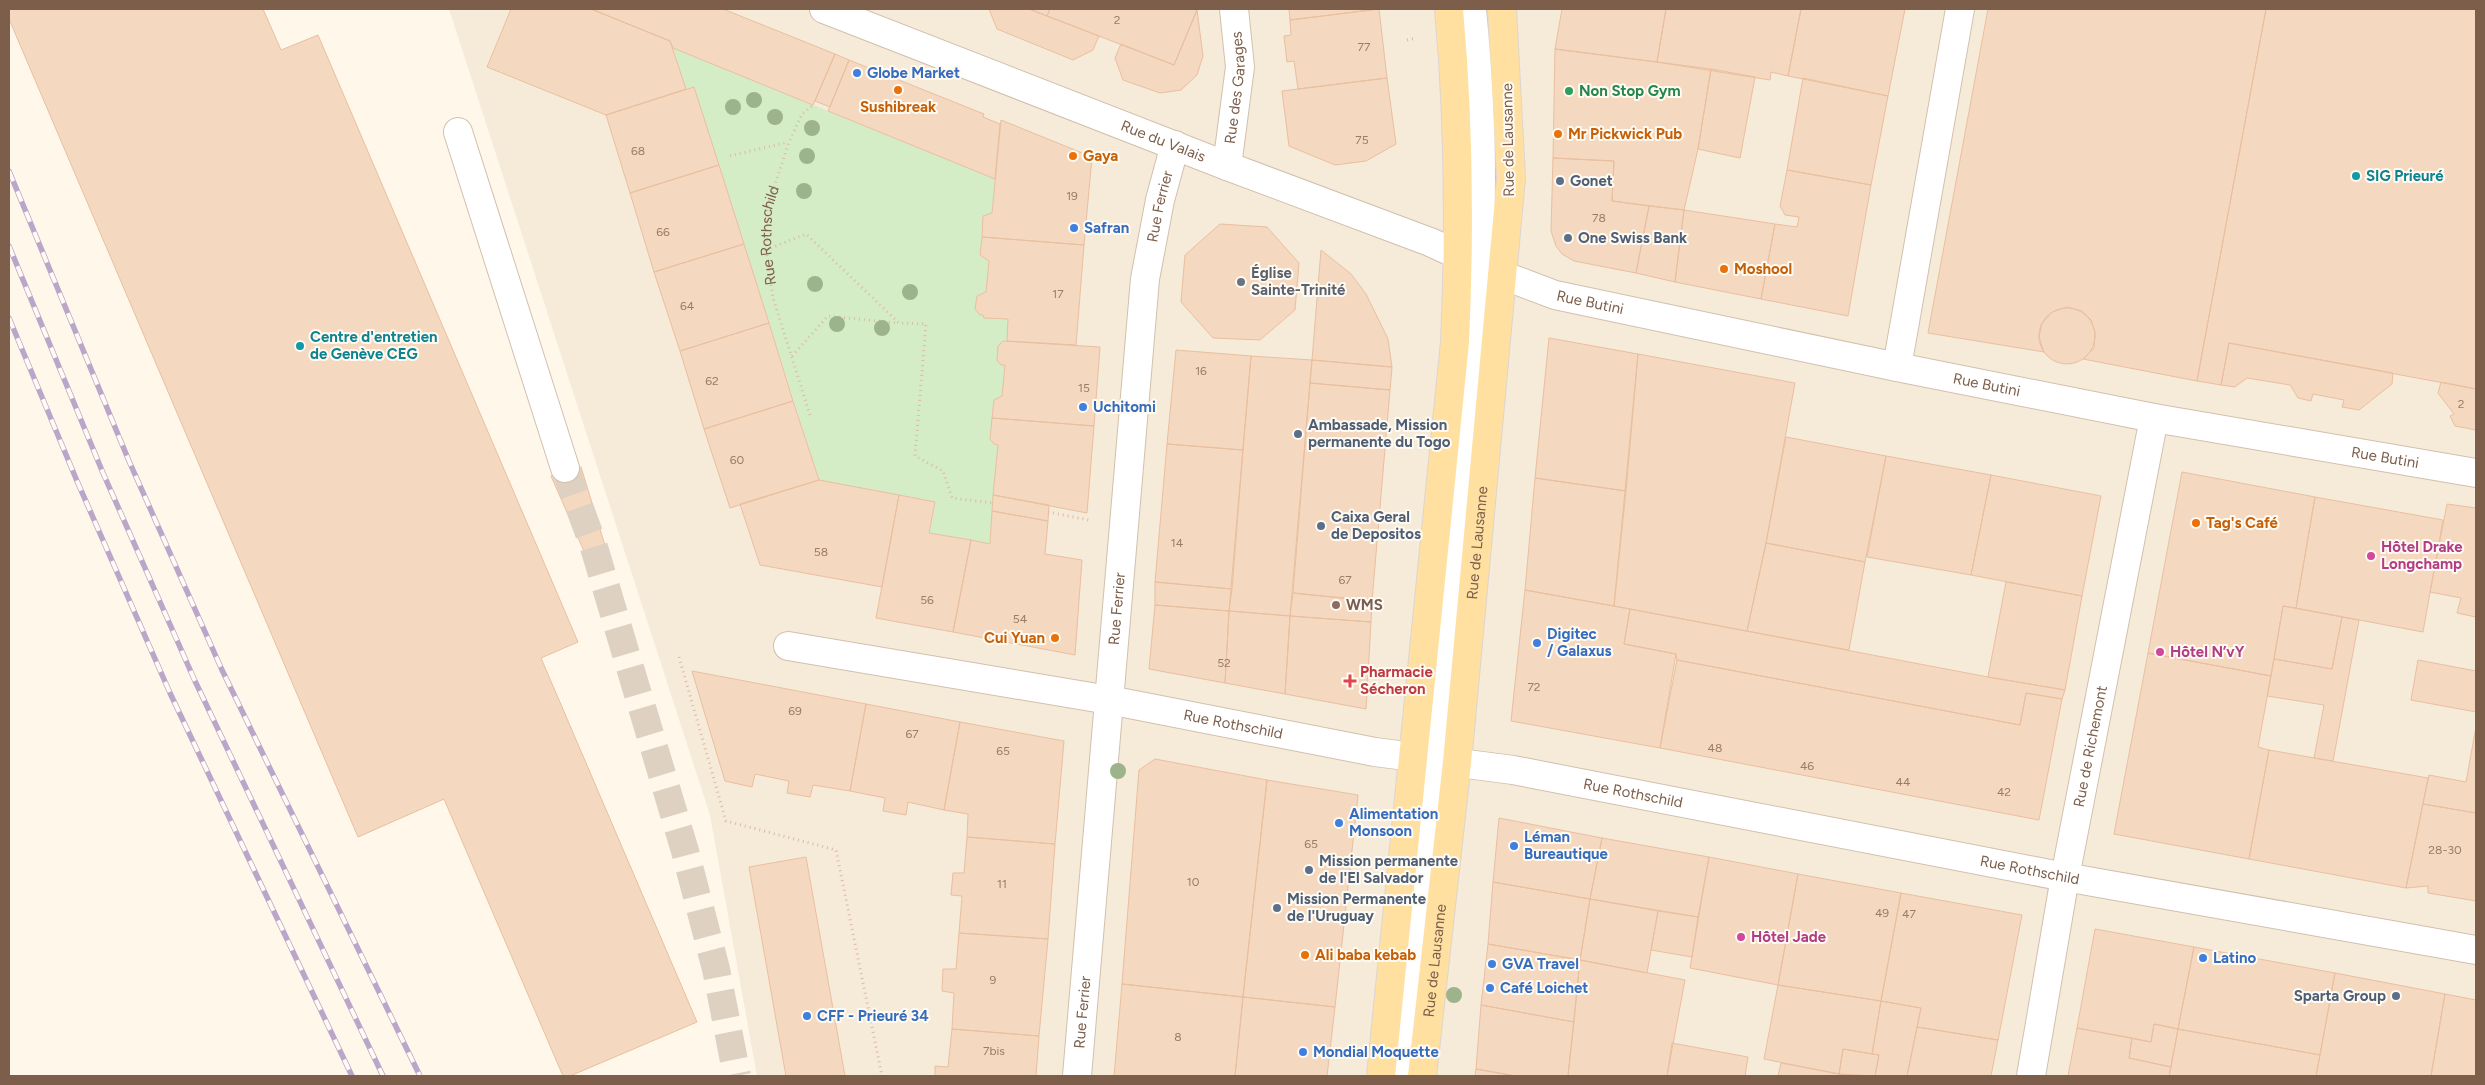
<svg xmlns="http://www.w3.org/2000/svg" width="2485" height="1085" font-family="Figtree,sans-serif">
  <rect width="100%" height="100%" fill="#fef7ea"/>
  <path fill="#f6ead8" d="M449 9H2476V1076H757L710 815Z"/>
  <path fill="#d5edc7" d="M673 48 995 179 992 213 983 216 980 255 989 261 986 292 977 296 975 309 983 315 984 318 1008 319 1007 341H1003L998 346 997 360 1001 365H1005L1002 396 994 400 990 439 994 444 998 445 990 544 929 533 935 502 819 480 694 87 686 89Z"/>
  <path fill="#f5d8c0" stroke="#e9bf9f" d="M9 9H263L281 50 318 35 578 642 541 658 697 1022 570 1076H563L444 799 358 837 9 19Z
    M511 9H591L670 41 686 89 606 115 487 67Z
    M591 9H723L835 54 813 105 673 48 670 41Z
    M989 9H1029L1099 36 1093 50 1073 60 997 29Z
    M1029 9H1050L1047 16Z
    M1050 9H1197V10L1174 65 1047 16Z
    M1289 9H1379L1290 20Z
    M1379 9 1387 78 1298 89 1294 61 1287 62 1284 36 1291 35 1290 20Z
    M1562 9H1666L1657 62 1555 49Z
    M1666 9H1801L1788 76 1771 72 1770 80 1657 62Z
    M1801 9H1905L1888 96 1788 76Z
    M1988 9H2266L2197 381 2083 359 2094 348 2095 332 2091 320 2082 311 2067 307 2052 312 2042 323 2039 337 2044 352 1928 333Z
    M2266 9H2476V389L2229 343 2221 385 2197 381Z
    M1197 10 1203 56 1197 75 1181 90 1160 93 1123 80 1115 58 1121 44 1174 65Z
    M1555 49 1711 69 1698 149 1684 210 1612 201 1614 161 1553 158Z
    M835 54 849 60 830 107 815 101Z
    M849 60 984 114 983 117 1000 124 995 179 828 111Z
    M1711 69 1755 77 1740 158 1698 149Z
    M1387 78 1396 144 1366 161 1335 165 1289 146 1282 91Z
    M1803 78 1888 96 1871 185 1787 170Z
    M694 87 719 165 630 193 606 115Z
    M1001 120 1092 157 1084 245 982 237 983 216 992 213Z
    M1553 158 1614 161 1612 201 1649 206 1636 273 1574 261 1562 254 1556 246 1551 231Z
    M719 165 744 244 654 272 630 193Z
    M1787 170 1871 185 1848 316 1761 299 1775 224 1797 227 1799 217 1785 215 1780 206Z
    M1649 206 1684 210 1675 282 1636 273Z
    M1684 210 1775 224 1761 299 1675 282Z
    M1220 224 1267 227 1299 263 1295 310 1260 340 1213 338 1181 302 1185 255Z
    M982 237 1084 245 1076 345 1007 341 1008 319 984 318 983 315H980L975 309 977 296 986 292 989 261 980 255Z
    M744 244 769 323 680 351 654 272Z
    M1321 250 1351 274 1366 294 1388 339 1392 367 1312 360Z
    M2039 336a28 28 0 1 1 56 0a28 28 0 1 1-56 0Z
    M769 323 793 401 704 429 680 351Z
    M1549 338 1638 354 1626 491 1535 478Z
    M1003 341 1100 347 1094 426 992 418 994 400 1002 396 1005 365H1001L997 360 998 346Z
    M2229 343 2393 373 2392 384 2359 410 2342 407 2344 400 2313 394 2311 401 2298 398 2290 385 2247 378 2235 387 2221 385Z
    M1176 350 1251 356 1243 450 1167 444Z
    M1638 354 1795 383 1766 543 1747 631 1614 606Z
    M1251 356 1312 360 1290 616 1229 611Z
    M1312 360 1392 367 1390 390 1310 383Z
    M2441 382 2476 389V430L2455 426 2450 416 2454 414 2438 393Z
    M1310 383 1390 390 1372 601 1293 593Z
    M793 401 819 480 730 508 704 429Z
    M992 418 1094 426 1087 513 993 495 998 445 994 444 990 439Z
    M1786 437 1886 456 1865 562 1766 543Z
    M1167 444 1243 450 1232 589 1155 582Z
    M1886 456 1991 475 1971 575 1867 557Z
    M581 467 607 552 587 558 551 476Z
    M2182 472 2315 497 2296 608 2283 606 2271 676 2148 653Z
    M1991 475 2101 496 2082 596 1971 575Z
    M1535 478 1626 491 1614 606 1525 590Z
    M819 480 899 495 882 587 760 565 740 504Z
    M899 495 935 502 929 533 971 540 953 632 876 618Z
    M993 495 1049 505 1048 521 992 511Z
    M2315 497 2443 520 2423 632 2296 608Z
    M2447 504 2476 508V617L2457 613 2461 598 2430 592Z
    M992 511 1048 521 1045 554 1082 560 1075 655 953 632 971 540 990 544Z
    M1766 543 1865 562 1849 650 1747 631Z
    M1155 582 1232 589 1229 611 1155 605Z
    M2006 582 2082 596 2065 690 1988 677Z
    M1525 590 1630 609 1624 644 1676 654 1660 748 1511 721Z
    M1293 593 1372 601 1371 622 1290 616Z
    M1155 605 1229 611 1225 683 1149 669Z
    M2283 606 2342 617 2332 669 2274 659Z
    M1630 609 1988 677 2065 690 2062 699 2026 693 2020 725 1677 660 1676 654 1624 644Z
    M1229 611 1290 616 1285 694 1225 683Z
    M1290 616 1371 622 1366 709 1285 694Z
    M2342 617 2359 620 2333 761 2314 758 2324 705 2267 696 2274 659 2332 669Z
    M2148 653 2271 676 2258 747 2269 750 2249 859 2114 834Z
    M1677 660 2020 725 2026 693 2062 699 2039 820 1660 748Z
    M2418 660 2476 671V712L2411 700Z
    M692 671 866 704 850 791 813 785 810 797 787 793 789 781 755 774 752 787 725 781Z
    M866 704 960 722 944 810 908 802 906 815 883 811 885 798 850 791Z
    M960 722 1064 741 1055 844 967 837 968 814 944 810Z
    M2476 727V813L2423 804 2429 775 2466 782Z
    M2269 750 2428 778 2406 888 2249 859Z
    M1155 759 1267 780 1243 997 1122 984 1139 770Z
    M1267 780 1358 795 1335 1007 1243 997Z
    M2423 804 2476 813V901L2428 893V886L2406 888Z
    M1499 818 1602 838 1590 899 1493 882Z
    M967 837 1055 844 1048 939 959 933 962 896 951 895 953 873H964Z
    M1602 838 1709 857 1698 917 1590 899Z
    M806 857 845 1076H786L749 867Z
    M1709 857 1798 874 1778 985 1690 968Z
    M1798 874 1901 893 1881 1001 1778 985Z
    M1493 882 1590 899 1580 960 1488 944Z
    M1901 893 2022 915 1998 1040 1917 1027 1921 1008 1881 1001Z
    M1590 899 1658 911 1647 973 1580 960Z
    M1658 911 1698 917 1692 957 1651 950Z
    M2095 929 2194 947 2178 1029 2154 1024 2151 1042 2077 1028Z
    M959 933 1048 939 1039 1036 952 1029 954 993 942 991 943 969H956Z
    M1488 944 1580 960 1574 1022 1481 1005Z
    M2194 947 2335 973 2320 1055 2178 1029Z
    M1580 960 1685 980 1667 1076H1568Z
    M2335 973 2445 994 2431 1076H2316Z
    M1122 984 1243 997 1235 1076H1114Z
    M1778 985 1881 1001 1872 1054 1843 1049 1839 1074 1764 1059Z
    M2445 994 2476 1000V1076H2431Z
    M1243 997 1335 1007 1327 1076H1235Z
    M1881 1001 1921 1008 1907 1076H1875L1879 1055 1872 1054Z
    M1481 1005 1574 1022 1568 1076H1516L1476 1069Z
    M2154 1024 2178 1029 2171 1067 2129 1058 2132 1038 2151 1042Z
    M1917 1027 1998 1040 1991 1076H1907Z
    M2077 1028 2132 1038 2129 1058 2171 1067 2169 1076H2068Z
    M952 1029 1039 1036 1036 1076H935V1066L948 1067Z
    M2178 1029 2320 1055 2316 1076H2169Z
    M1672 1043 1748 1057 1745 1076H1667Z
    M1843 1049 1879 1055 1875 1076 1839 1074Z
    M1781 1063 1839 1074 1851 1076H1778Z
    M1476 1069 1516 1076H1475Z"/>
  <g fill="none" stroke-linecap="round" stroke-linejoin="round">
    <path stroke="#ded1c2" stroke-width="28" stroke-dasharray="28 14" stroke-linecap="butt" d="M565 468 593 544 685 851 716 969 737 1076"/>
    <g stroke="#d2c0ae" stroke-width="30">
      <g id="minor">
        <path id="s2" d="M824 9 1227 166 1430 242 1502 275 1555 295 1897 367 2154 418 2476 473"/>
        <path d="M458 132 565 468"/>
        <path id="s3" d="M1227 166 1240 67 1234 9"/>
        <path d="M1897 367 1960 9"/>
        <path id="s4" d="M788 646 1109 700 1375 752 1513 770 2065 877 2476 950"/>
        <path id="s5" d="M1077 1076 1145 279 1160 200 1175 145"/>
        <path d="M1400 1076 1469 406C1473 347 1479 288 1480 228 1483 155 1479 81 1472 9"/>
        <path id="s6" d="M2031 1076 2065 877 2154 418"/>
      </g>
    </g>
    <g stroke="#ddd5d0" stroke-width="30">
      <g id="major">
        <path d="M1381 1076 1455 342C1460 231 1459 119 1449 9"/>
        <path id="s7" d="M1422 1076 1457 762 1511 178 1502 9"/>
      </g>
    </g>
    <g stroke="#dbbba2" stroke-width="3" stroke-dasharray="1 4" stroke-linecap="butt">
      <path d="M1407 40 1416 38"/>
      <path d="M730 156 788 142"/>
      <path d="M766 250 806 234 899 323 926 324 915 456 943 471 952 498 993 503"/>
      <path d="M792 356 828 316 897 323"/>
      <path id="s1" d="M810 415 773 298 766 250 767 209 789 142 802 114 813 105"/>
      <path d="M1048 512 1089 520"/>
      <path d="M679 657 726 821 836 850 882 1076"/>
    </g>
    <use href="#minor" stroke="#fff" stroke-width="28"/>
    <use href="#major" stroke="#ffe0a0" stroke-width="28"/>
    <g stroke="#bba6ca" stroke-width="5.5">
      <path id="rail" d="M9 171 129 461 222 670 420 1076
        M9 246 103 473 195 681 383 1076
        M9 318 77 481 170 693 352 1076"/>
    </g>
    <use href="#rail" stroke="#fffbf2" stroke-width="4" stroke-dasharray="11" stroke-linecap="butt"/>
  </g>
  <g fill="#9db38c">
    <circle cx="754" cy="100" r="8"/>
    <circle cx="733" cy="107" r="8"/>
    <circle cx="775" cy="117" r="8"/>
    <circle cx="812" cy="128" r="8"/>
    <circle cx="807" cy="156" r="8"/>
    <circle cx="804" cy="191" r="8"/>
    <circle cx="815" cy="284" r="8"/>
    <circle cx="910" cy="292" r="8"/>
    <circle cx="837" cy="324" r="8"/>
    <circle cx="882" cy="328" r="8"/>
    <circle cx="1118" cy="771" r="8"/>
    <circle cx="1454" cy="995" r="8"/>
  </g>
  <g fill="#3f7fe0" stroke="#fffbf2" stroke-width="2">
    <circle cx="857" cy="73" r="5"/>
    <circle cx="1074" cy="228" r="5"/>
    <circle cx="1083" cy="407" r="5"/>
    <circle cx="1537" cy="643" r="5"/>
    <circle cx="1339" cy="823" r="5"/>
    <circle cx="1514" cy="846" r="5"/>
    <circle cx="2203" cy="958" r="5"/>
    <circle cx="1492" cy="964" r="5"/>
    <circle cx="1490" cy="988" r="5"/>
    <circle cx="807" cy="1016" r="5"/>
    <circle cx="1303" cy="1052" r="5"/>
  </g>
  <g fill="#e8710a" stroke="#fffbf2" stroke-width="2">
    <circle cx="898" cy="90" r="5"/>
    <circle cx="1558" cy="134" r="5"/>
    <circle cx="1073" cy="156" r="5"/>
    <circle cx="1724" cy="269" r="5"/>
    <circle cx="2196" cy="523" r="5"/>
    <circle cx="1055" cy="638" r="5"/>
    <circle cx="1305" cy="955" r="5"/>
  </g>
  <circle fill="#2e9e5b" stroke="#fffbf2" stroke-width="2" cx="1569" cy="91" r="5"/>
  <g fill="#0f9aa8" stroke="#fffbf2" stroke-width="2">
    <circle cx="2356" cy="176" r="5"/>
    <circle cx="300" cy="346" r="5"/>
  </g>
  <g fill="#5c6f8a" stroke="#fffbf2" stroke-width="2">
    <circle cx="1560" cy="181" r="5"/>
    <circle cx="1568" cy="238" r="5"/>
    <circle cx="1298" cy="434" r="5"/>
    <circle cx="1321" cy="526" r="5"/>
    <circle cx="1309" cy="870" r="5"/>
    <circle cx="1277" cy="908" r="5"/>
    <circle cx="2396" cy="996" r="5"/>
  </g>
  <circle fill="#6b7280" stroke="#fffbf2" stroke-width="2" cx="1241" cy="282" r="5"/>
  <g fill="#d1479c" stroke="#fffbf2" stroke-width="2">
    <circle cx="2371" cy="556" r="5"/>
    <circle cx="2160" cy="652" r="5"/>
    <circle cx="1741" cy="937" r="5"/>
  </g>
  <circle fill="#8d6e63" stroke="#fffbf2" stroke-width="2" cx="1336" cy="605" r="5"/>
  <path fill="#e0444e" stroke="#fffbf2" stroke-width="2" d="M1347.5 673.5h5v5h5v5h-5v5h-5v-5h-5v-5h5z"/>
  <g text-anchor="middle" stroke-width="4" stroke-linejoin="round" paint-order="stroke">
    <g font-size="12" fill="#9a7c68">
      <text x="1117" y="24">2</text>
      <text x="1364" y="51">77</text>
      <text x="1362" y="144">75</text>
      <text x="638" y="155">68</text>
      <text x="1072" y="200">19</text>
      <text x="1599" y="222">78</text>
      <text x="663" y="236">66</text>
      <text x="1058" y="298">17</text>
      <text x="687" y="310">64</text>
      <text x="1201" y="375">16</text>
      <text x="712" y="385">62</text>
      <text x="1084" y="392">15</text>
      <text x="2461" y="408">2</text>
      <text x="737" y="464">60</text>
      <text x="1177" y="547">14</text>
      <text x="821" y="556">58</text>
      <text x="1345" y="584">67</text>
      <text x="927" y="604">56</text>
      <text x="1020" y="623">54</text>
      <text x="1224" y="667">52</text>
      <text x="1534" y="691">72</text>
      <text x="795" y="715">69</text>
      <text x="912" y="738">67</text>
      <text x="1715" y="752">48</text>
      <text x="1003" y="755">65</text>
      <text x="1807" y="770">46</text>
      <text x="1903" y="786">44</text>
      <text x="2004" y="796">42</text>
      <text x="1311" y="848">65</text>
      <text x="2445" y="854">28-30</text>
      <text x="1193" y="886">10</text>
      <text x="1002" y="888">11</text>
      <text x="1882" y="917">49</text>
      <text x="1909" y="918">47</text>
      <text x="993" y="984">9</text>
      <text x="1178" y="1041">8</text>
      <text x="994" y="1055">7bis</text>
    </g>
    <g font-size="15" font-weight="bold" fill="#366cbe" stroke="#fffbf2" text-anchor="start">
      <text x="867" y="78">Globe Market</text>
      <text x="1084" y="233">Safran</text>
      <text x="1093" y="412">Uchitomi</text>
      <text x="1547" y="639">Digitec<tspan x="1547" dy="17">/ Galaxus</tspan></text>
      <text x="1349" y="819">Alimentation<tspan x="1349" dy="17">Monsoon</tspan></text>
      <text x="1524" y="842">Léman<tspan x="1524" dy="17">Bureautique</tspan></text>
      <text x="2213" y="963">Latino</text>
      <text x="1502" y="969">GVA Travel</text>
      <text x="1500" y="993">Café Loichet</text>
      <text x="817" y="1021">CFF - Prieuré 34</text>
      <text x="1313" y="1057">Mondial Moquette</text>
    </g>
    <g font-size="15" fill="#7c5e4b" stroke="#fffbf2">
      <text dy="5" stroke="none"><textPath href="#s3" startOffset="79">Rue des Garages</textPath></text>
      <text transform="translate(1508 140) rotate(-91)" y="5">Rue de Lausanne</text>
      <text dy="5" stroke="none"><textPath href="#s2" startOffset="364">Rue du Valais</textPath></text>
      <text dy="5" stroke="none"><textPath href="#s5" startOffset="874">Rue Ferrier</textPath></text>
      <text dy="5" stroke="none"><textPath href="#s1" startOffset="186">Rue Rothschild</textPath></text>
      <text dy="5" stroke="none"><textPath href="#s2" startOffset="821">Rue Butini</textPath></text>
      <text dy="5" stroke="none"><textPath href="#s2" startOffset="1226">Rue Butini</textPath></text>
      <text dy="5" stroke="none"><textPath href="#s2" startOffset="1631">Rue Butini</textPath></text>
      <text dy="5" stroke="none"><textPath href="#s7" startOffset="536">Rue de Lausanne</textPath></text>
      <text dy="5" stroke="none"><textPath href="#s5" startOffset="469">Rue Ferrier</textPath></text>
      <text dy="5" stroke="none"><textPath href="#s4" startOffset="452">Rue Rothschild</textPath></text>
      <text dy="5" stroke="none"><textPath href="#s6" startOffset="335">Rue de Richemont</textPath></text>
      <text dy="5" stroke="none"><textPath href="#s4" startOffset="858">Rue Rothschild</textPath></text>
      <text dy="5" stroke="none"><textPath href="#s4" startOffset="1262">Rue Rothschild</textPath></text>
      <text dy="5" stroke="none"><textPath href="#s7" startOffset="116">Rue de Lausanne</textPath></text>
      <text dy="5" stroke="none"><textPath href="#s5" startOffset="64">Rue Ferrier</textPath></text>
    </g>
    <g font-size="15" font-weight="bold" fill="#27864d" stroke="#fffbf2" text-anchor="start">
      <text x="1579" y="96">Non Stop Gym</text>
    </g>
    <g font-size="15" font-weight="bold" fill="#c56008" stroke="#fffbf2" text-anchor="start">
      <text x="898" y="112" text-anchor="middle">Sushibreak</text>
      <text x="1568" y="139">Mr Pickwick Pub</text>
      <text x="1083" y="161">Gaya</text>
      <text x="1734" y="274">Moshool</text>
      <text x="2206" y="528">Tag's Café</text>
      <text x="1045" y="643" text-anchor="end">Cui Yuan</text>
      <text x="1315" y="960">Ali baba kebab</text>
    </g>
    <g font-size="15" font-weight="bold" fill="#0d838f" stroke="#fffbf2" text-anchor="start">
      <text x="2366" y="181">SIG Prieuré</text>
      <text x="310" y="342">Centre d'entretien<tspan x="310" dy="17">de Genève CEG</tspan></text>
    </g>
    <g font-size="15" font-weight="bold" fill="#4e5e75" stroke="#fffbf2" text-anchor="start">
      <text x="1570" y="186">Gonet</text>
      <text x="1578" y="243">One Swiss Bank</text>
      <text x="1308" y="430">Ambassade, Mission<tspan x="1308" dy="17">permanente du Togo</tspan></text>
      <text x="1331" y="522">Caixa Geral<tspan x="1331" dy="17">de Depositos</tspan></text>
      <text x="1319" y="866">Mission permanente<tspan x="1319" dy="17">de l'El Salvador</tspan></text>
      <text x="1287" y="904">Mission Permanente<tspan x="1287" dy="17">de l'Uruguay</tspan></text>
      <text x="2386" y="1001" text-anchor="end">Sparta Group</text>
    </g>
    <g font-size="15" font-weight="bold" fill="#5b616d" stroke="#fffbf2" text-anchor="start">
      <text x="1251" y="278">Église<tspan x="1251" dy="17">Sainte-Trinité</tspan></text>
    </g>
    <g font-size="15" font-weight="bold" fill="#b23c85" stroke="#fffbf2" text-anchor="start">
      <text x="2381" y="552">Hôtel Drake<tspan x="2381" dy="17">Longchamp</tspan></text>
      <text x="2170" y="657">Hôtel N’vY</text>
      <text x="1751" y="942">Hôtel Jade</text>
    </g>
    <g font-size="15" font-weight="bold" fill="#785e54" stroke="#fffbf2" text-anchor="start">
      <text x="1346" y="610">WMS</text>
    </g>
    <g font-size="15" font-weight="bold" fill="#be3a42" stroke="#fffbf2" text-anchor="start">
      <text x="1360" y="677">Pharmacie<tspan x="1360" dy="17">Sécheron</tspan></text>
    </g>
  </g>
  <rect width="2485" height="1085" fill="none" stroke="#7c5e4b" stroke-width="20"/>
</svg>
